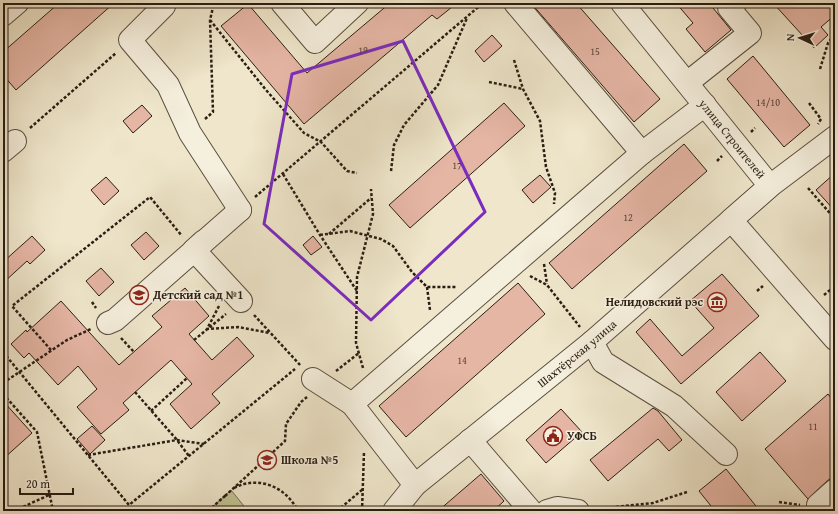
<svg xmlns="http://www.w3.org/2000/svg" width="838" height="514" font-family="'Gentium Book Plus',serif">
  <rect width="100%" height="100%" fill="#efe6cb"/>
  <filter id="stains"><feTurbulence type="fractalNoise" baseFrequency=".005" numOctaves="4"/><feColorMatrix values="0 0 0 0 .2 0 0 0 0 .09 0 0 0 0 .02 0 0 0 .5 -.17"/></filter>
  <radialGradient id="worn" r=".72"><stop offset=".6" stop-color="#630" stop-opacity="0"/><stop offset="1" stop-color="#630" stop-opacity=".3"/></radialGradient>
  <path fill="#c1c392" stroke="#767052" d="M231 490 248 511H208Z"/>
  <path fill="#e6b6a5" stroke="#2a1d13" d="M59 3H114L16 90 3 75V52Z
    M390 3H457L437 19 432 15 304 124 221 26 248 4 307 73Z
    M531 3H576L660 99 634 122Z
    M676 3H709L731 30 705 52 686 29 693 23Z
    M773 3H835V15L821 27 828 35 814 48Z
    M492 35 502 46 484 62 475 51Z
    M753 56 810 125 784 147 727 79Z
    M504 103 525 126 410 228 389 205Z
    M142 105 152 116 133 133 123 121Z
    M684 144 707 171 572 289 549 263Z
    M835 173V211L816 190Z
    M540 175 551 187 533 203 522 190Z
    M106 177 119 191 104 205 91 190Z
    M146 232 159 246 144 260 131 245Z
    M32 236 45 250 30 264 27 261 3 283V262Z
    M313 236 322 247 311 255 303 245Z
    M101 268 114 282 99 296 86 281Z
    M722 274 759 316 681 384 636 332 650 319 682 356 714 328 690 301Z
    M518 283 545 314 406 437 379 406Z
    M185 288 209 316 189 334 212 360 237 337 254 356 212 394 220 403 191 429 170 404 192 384 171 360 123 403 129 410 101 434 77 407 97 389 78 366 58 385 29 353 24 358 11 344 26 330 27 332 61 301 119 365 162 327 152 316Z
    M760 352 786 381 742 421 716 392Z
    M828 394 835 403V475L827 481 808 499 765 449Z
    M3 401 32 433 3 459Z
    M653 408 658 411 682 440 669 451 658 439 608 481 590 460Z
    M561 409 582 432 546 463 526 440Z
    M92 426 105 440 90 454 77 439Z
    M726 469 760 511H715L699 491Z
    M481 474 504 501 493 511H438Z"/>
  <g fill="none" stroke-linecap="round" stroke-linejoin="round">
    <g stroke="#5b4f41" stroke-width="24">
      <g id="minor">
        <path d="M165 3 164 6 130 40 168 85 190 133 240 210"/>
        <path d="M282 3 315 42 357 3"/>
        <path d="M515 3 642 153"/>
        <path id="s1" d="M622 3 770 186 731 220 835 339"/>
        <path d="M3 15 17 3"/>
        <path d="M687 83 750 33 729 8 735 3"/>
        <path d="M3 151 15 141"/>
        <path d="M204 241 194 250 241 301"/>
        <path d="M108 323 115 320 240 210"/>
        <path d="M592 342 603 362 674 406 726 454"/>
        <path d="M313 379 352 404"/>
        <path d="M470 440 531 511"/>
        <path d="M415 485 352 404 642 153 705 105"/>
        <path d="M818 505 835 490"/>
        <path id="s2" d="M394 511 415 485 592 342 770 186 835 137"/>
        <path d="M547 511 557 508 578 511"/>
      </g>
    </g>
    <path stroke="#2a1d13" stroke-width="2.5" stroke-dasharray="3 2" stroke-linecap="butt" d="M210 20 266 90 304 133 321 142 347 171 357 173
      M514 60 523 89 540 121 546 167 555 193 554 204
      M820 69 828 43 835 34
      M489 82 523 89
      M809 103 821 119 818 124
      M205 119 213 112 210 20 214 3
      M30 128 116 53
      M751 132 755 128
      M717 161 722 156
      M391 171 394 145 404 125 438 85 467 18
      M283 174 320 235 357 291
      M808 188 835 219
      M255 197 483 3
      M329 234 371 198
      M320 235 350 231 381 239 393 246 412 272 427 287H457
      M544 264 547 284
      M530 276 547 285 580 327
      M427 287 430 310
      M757 291 763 286
      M824 295 835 286
      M92 302 96 308
      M219 306 207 329 238 327 270 333
      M254 315 301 366
      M121 338 134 352
      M194 340 226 314
      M51 350 12 306 150 197 182 236
      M3 352 129 505 295 369
      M363 368 356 343 357 277 373 214 371 189
      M336 371 359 353
      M3 383 67 340 91 329
      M135 392 177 440 189 456
      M3 394 37 432 53 511
      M151 411 187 378
      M88 455 177 440 204 444
      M234 488C259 475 286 487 298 511
      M225 496 285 441 286 424 301 402 307 397
      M779 502 800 505
      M596 509 653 503 687 492
      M14 511 49 495
      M208 511 226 495
      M337 511 363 489
      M362 511 364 452"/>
    <use href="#minor" stroke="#f5efdd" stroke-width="22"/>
  </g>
  <path fill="none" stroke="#7b2cbf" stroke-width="3" stroke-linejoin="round" d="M403 41 485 212 371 320 264 224 292 74Z"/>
  <defs>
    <g id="school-ring" transform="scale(1)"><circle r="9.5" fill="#f5efdd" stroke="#8f2418" stroke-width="1.5"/><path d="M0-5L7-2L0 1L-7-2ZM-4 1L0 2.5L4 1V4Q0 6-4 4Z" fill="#8f2418"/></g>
    <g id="museum-ring" transform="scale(1)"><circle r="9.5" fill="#f5efdd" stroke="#8f2418" stroke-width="1.5"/><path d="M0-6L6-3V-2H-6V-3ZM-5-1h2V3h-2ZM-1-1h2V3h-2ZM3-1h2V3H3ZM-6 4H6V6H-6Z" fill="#8f2418"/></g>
    <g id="civic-ring" transform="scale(1)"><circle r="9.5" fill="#f5efdd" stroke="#8f2418" stroke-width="1.5"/><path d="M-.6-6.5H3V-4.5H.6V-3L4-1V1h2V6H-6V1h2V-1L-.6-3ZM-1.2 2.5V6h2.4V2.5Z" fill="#8f2418"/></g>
  </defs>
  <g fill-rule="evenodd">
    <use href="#school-ring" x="139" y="295"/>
    <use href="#museum-ring" x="717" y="302"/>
    <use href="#civic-ring" x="553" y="436"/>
    <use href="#school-ring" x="267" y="460"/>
  </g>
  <g text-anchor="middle" stroke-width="3" stroke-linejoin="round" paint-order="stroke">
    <g font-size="10" fill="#594338">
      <text x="363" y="54">19</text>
      <text x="595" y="55">15</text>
      <text x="768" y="106">14/10</text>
      <text x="457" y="169">17</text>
      <text x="628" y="221">12</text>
      <text x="462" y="364">14</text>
      <text x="813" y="430">11</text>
    </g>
    <g font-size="12" fill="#2a1d13" stroke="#f5efdd">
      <text dy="4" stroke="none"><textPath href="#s1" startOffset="175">улица Строителей</textPath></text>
      <text dy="4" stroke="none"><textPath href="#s2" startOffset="242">Шахтёрская улица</textPath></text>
    </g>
    <g font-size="12" font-weight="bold" fill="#2a1d13" stroke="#f5efdd" text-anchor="start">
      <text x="153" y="299">Детский сад №1</text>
      <text x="703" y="306" text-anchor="end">Нелидовский рэс</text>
      <text x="567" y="440">УФСБ</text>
      <text x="281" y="464">Школа №5</text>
    </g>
  </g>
  <rect width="838" height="514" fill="none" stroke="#efe6cb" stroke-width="16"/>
  <rect x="4" y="4" width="830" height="506" fill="none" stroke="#2a1d13" stroke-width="2"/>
  <rect x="8" y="8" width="822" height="498" fill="none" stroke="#2a1d13"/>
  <g transform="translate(800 38) rotate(274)" stroke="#f5efdd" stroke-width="3" paint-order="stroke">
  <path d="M0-3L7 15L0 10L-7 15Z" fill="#2a1d13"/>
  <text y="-6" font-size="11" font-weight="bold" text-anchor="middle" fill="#2a1d13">N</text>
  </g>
  <path d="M20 488v6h53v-6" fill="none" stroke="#2a1d13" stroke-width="2"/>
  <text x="26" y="488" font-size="12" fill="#2a1d13" stroke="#f5efdd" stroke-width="3" paint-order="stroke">20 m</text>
  <rect width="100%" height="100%" filter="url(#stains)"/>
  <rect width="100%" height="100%" fill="url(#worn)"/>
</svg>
